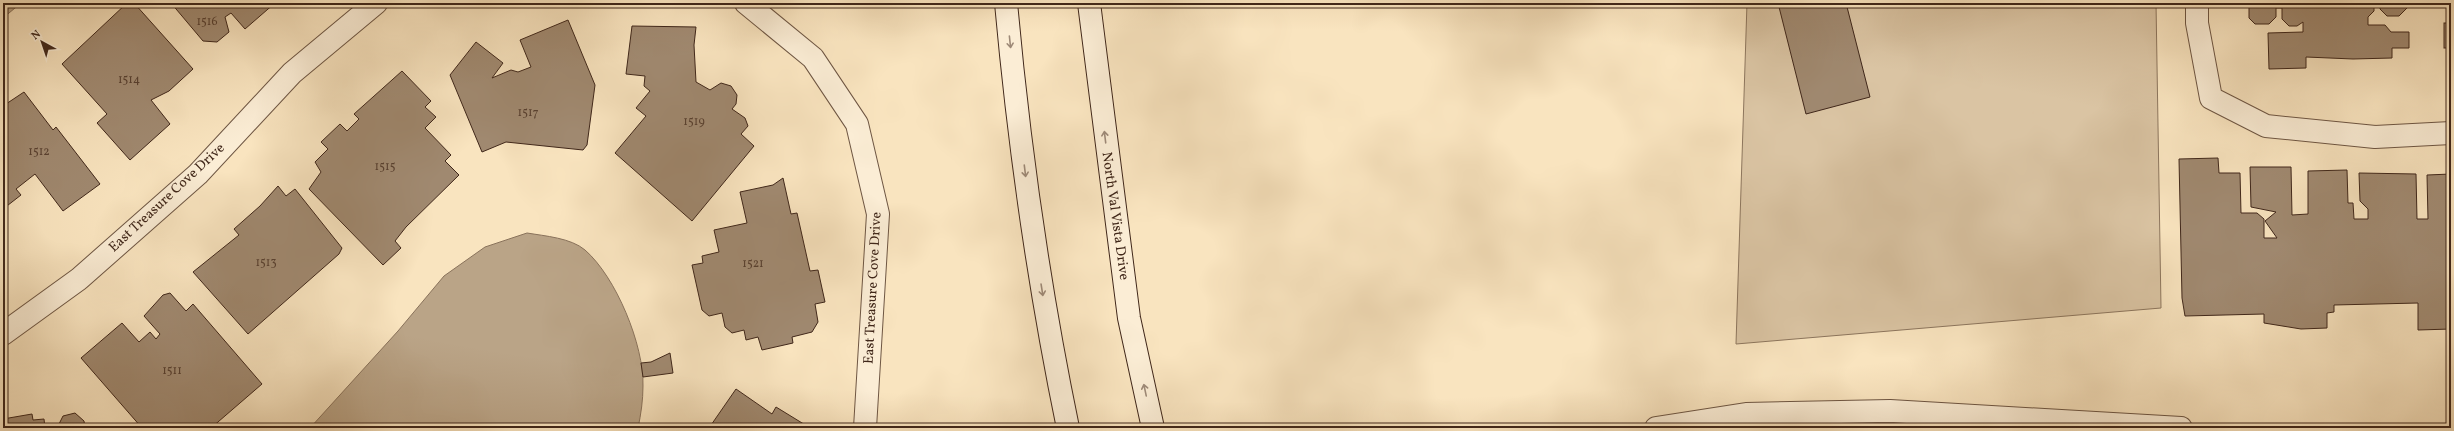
<svg xmlns="http://www.w3.org/2000/svg" width="2454" height="431" viewBox="0 0 2454 431" font-family="Vollkorn,serif">
<style>
.green{fill:#dac4a3;stroke:#8d765e}
.water{fill:#baa487;stroke:#89725b}
.building{fill:#a08970;stroke:#40271a}
.lines{fill:none;stroke-linecap:round;stroke-linejoin:round}
.minor-casing{stroke:#6e5643;stroke-width:24}
.tertiary-casing{stroke:#6e5643;stroke-width:24}
.secondary-casing{stroke:#40271a;stroke-width:24}
.minor{stroke:#fbedd5;stroke-width:22}
.tertiary{stroke:#fbedd5;stroke-width:22}
.secondary{stroke:#fbedd5;stroke-width:22}
.oneway{stroke:#9e8a78}
.labels{text-anchor:middle;dominant-baseline:central;stroke-width:3;stroke-linejoin:round;paint-order:stroke}
.number-label{font-size:12px;fill:#584030}
.street-label{font-size:14px;fill:#40271a;stroke:#fbedd5}
</style>
<rect width="100%" height="100%" fill="#f9e4bf"/>
<filter id="stains"><feTurbulence type="fractalNoise" baseFrequency=".005" numOctaves="4"/><feColorMatrix values="0 0 0 0 .2 0 0 0 0 .09 0 0 0 0 .02 0 0 0 .5 -.17"/></filter>
<radialGradient id="worn" r=".72"><stop offset=".6" stop-color="#630" stop-opacity="0"/><stop offset="1" stop-color="#630" stop-opacity=".3"/></radialGradient>
<polygon class="green" points="1747,3 2156,3 2161,308 1736,344"/>
<g class="water">
<polygon points="3,3 21,3 3,18"/>
<path d="M527,233C545,236 571,238 585,250C616,277 644,345 643,386C643,400 641,414 638,428H310L398,331L444,276L485,247Z"/>
</g>
<g class="building">
<polygon points="127,3 134,3 193,69 169,91 151,100 170,124 130,160 97,123 107,114 62,64"/>
<polygon points="171,3 275,3 245,29 231,13 225,17 229,32 217,42 203,41"/>
<polygon points="1778,3 1846,3 1870,97 1806,114"/>
<polygon points="2249,3 2374,3 2374,11 2368,17 2368,25 2385,25 2391,32 2409,32 2409,48 2392,48 2392,58 2353,59 2306,57 2306,68 2269,69 2268,33 2303,32 2303,22 2297,26 2289,26 2282,19 2282,8 2276,8 2276,17 2269,24 2255,24 2249,18"/>
<polygon points="2380,3 2407,3 2407,8 2399,16 2387,16 2380,9"/>
<polygon points="568,20 595,85 587,145 583,150 506,142 482,152 450,75 476,42 503,63 492,78 511,70 518,72 531,67 520,40"/>
<rect x="2444" y="23" width="7" height="25"/>
<polygon points="632,26 696,27 694,45 696,82 710,90 721,83 731,86 737,95 736,104 732,109 745,118 748,126 741,134 754,146 692,221 615,153 646,116 636,108 650,91 644,86 645,76 626,74"/>
<polygon points="402,71 431,101 425,107 436,117 425,128 451,155 445,161 459,175 406,227 395,241 401,248 383,265 309,189 321,172 315,162 328,149 321,142 340,124 347,131 359,119 354,114"/>
<polygon points="24,92 53,130 56,127 100,184 63,211 35,174 16,189 21,195 3,209 3,106"/>
<polygon points="2218,158 2219,173 2240,173 2241,213 2257,213 2264,219 2264,238 2277,238 2265,221 2276,212 2251,207 2250,167 2291,167 2292,215 2308,214 2308,171 2347,170 2348,203 2353,203 2354,219 2368,219 2368,209 2360,201 2359,173 2416,174 2417,219 2428,219 2427,175 2451,174 2451,329 2418,330 2418,303 2334,305 2334,312 2327,313 2327,328 2301,329 2264,323 2264,314 2185,316 2182,298 2179,159"/>
<polygon points="783,178 791,214 797,213 810,271 818,270 825,302 815,304 818,322 812,332 792,337 793,343 762,350 758,337 746,340 744,330 732,333 725,327 722,313 709,316 702,310 692,265 703,263 702,256 719,252 714,230 747,223 740,192 773,185"/>
<polygon points="278,186 286,196 295,189 342,248 339,254 248,334 193,272 239,235 234,229 260,206"/>
<polygon points="170,293 186,311 193,304 262,384 211,428 142,428 81,358 122,323 139,342 150,332 156,339 160,334 144,316 163,295"/>
<polygon points="670,353 673,373 643,377 641,363 651,362"/>
<polygon points="736,389 772,414 776,407 807,426 805,428 709,428"/>
<polygon points="75,413 84,421 85,428 3,428 3,419 32,414 33,420 44,419 45,428 59,424 63,416"/>
</g>
<g class="lines">
<g class="minor-casing">
<g id="minor">
<polyline points="746,3 813,58 857,124 878,214 865,428"/>
<polyline points="2197,3 2197,23 2211,98 2266,126 2375,137 2451,133"/>
<polyline points="3,334 79,279 198,174 292,73 376,3"/>
</g>
</g>
<g class="tertiary-casing">
<polyline id="tertiary" points="1656,428 1746,414 1890,411 2181,428"/>
</g>
<g class="secondary-casing">
<g id="secondary">
<path d="M1006,3C1019,146 1039,288 1068,428"/>
<polyline points="1089,3 1129,318 1153,428"/>
</g>
</g>
<use href="#minor" class="minor"/>
<use href="#tertiary" class="tertiary"/>
<use href="#secondary" class="secondary"/>
</g>
<defs><path id="oneway-shaft" d="M-6 0H5M1.5-3L5.5 0L1.5 3" fill="none" stroke-width="1.6" stroke-linecap="round" stroke-linejoin="round"/></defs>
<g class="oneway">
<use href="#oneway-shaft" transform="translate(1010 42) rotate(84)"/>
<use href="#oneway-shaft" transform="translate(1105 137) rotate(-97)"/>
<use href="#oneway-shaft" transform="translate(1025 171) rotate(83)"/>
<use href="#oneway-shaft" transform="translate(1042 290) rotate(81)"/>
<use href="#oneway-shaft" transform="translate(1145 390) rotate(-102)"/>
</g>
<g class="labels">
<g class="number-label">
<text x="207" y="22">1516</text>
<text x="129" y="80">1514</text>
<text x="528" y="113">1517</text>
<text x="694" y="122">1519</text>
<text x="39" y="152">1512</text>
<text x="385" y="167">1515</text>
<text x="266" y="263">1513</text>
<text x="753" y="264">1521</text>
<text x="172" y="371">1511</text>
</g>
<g class="street-label">
<text transform="translate(167 198) rotate(-43)">East Treasure Cove Drive</text>
<text transform="translate(1115 216) rotate(82)">North Val Vista Drive</text>
<text transform="translate(873 288) rotate(-87)">East Treasure Cove Drive</text>
</g>
</g>
<rect width="2454" height="431" fill="none" stroke="#f9e4bf" stroke-width="16"/>
<rect x="4" y="4" width="2446" height="423" fill="none" stroke="#40271a" stroke-width="2"/>
<rect x="8" y="8" width="2438" height="415" fill="none" stroke="#40271a"/>
<g transform="translate(42 42) rotate(320)" stroke="#fbedd5" stroke-width="3" paint-order="stroke">
<path d="M0-3L7 15L0 10L-7 15Z" fill="#40271a"/>
<text y="-6" font-size="11" font-weight="bold" text-anchor="middle" fill="#40271a">N</text>
</g>
<rect width="100%" height="100%" filter="url(#stains)"/>
<rect width="100%" height="100%" fill="url(#worn)"/>
</svg>
